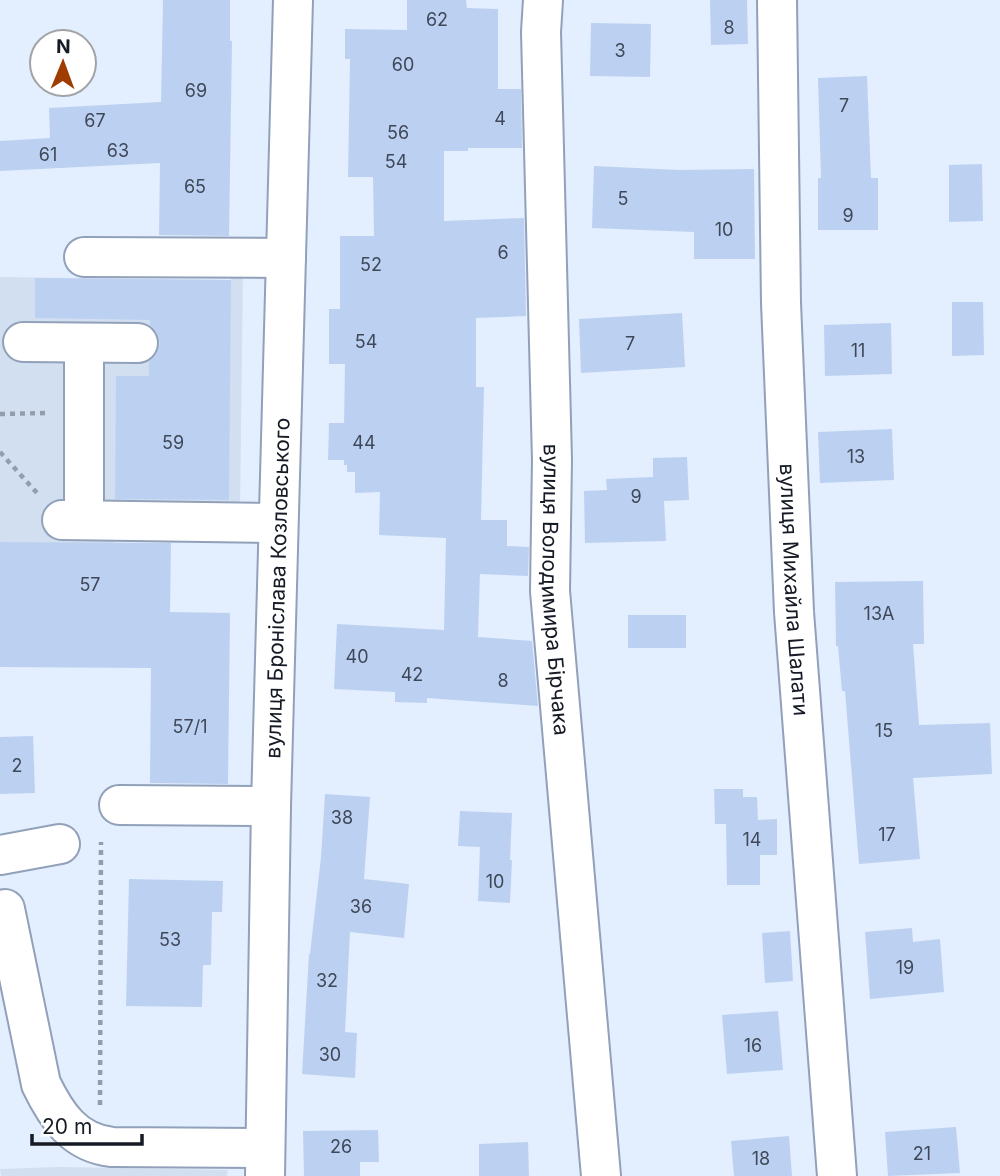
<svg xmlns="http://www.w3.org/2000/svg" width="1000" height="1176" viewBox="0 0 1000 1176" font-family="Inter,sans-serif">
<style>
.built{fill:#d2dff1}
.building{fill:#bcd1f2}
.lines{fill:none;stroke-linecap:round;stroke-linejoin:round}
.minor-casing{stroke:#91a1b9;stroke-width:42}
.path{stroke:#949dab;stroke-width:4.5;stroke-dasharray:5 5;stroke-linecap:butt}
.minor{stroke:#fff;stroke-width:38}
.labels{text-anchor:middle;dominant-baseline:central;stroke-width:7;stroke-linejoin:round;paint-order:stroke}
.number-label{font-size:18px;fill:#3f4858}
.street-label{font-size:21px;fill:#151a24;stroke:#fff}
</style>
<rect width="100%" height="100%" fill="#e3eefe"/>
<g class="built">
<polygon points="243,268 240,509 115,508 114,544 0,542 0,277 231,280 232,269"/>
<polygon points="58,1167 228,1170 227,1176 1,1176 0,1169"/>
</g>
<g class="building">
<polygon points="163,0 230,0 230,41 232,41 229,236 159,235 160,163 0,171 0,141 50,138 49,108 161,102"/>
<polygon points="407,0 466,0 467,8 498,9 498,89 521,89 522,148 468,148 468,151 444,151 444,221 524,218 526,316 476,318 476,387 484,387 481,520 507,520 507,546 529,547 528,576 480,574 478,637 532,641 538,706 427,698 427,703 395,702 395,692 334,689 337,624 444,630 446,538 379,535 380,492 355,493 355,472 347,472 347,465 344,465 344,460 328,460 329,423 344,423 345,364 329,364 329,309 340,309 340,236 374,236 373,177 348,177 350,59 345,59 345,29 407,30"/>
<polygon points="710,0 747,0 748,44 711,45"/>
<polygon points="591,23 651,24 650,77 590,76"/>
<polygon points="867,76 871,178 878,178 878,230 818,230 818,178 821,178 818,78"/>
<polygon points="982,164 983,221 949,222 949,165"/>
<polygon points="594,166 679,170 754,169 755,259 694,259 694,232 592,228"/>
<polygon points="35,278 231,280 229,500 115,499 116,376 149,376 149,362 156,355 160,344 157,333 150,325 150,320 35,318"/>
<polygon points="952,302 983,302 984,355 952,356"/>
<polygon points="682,313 685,367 581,373 579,319"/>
<polygon points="891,323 892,374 825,376 824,325"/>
<polygon points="892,429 894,480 820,483 818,432"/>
<polygon points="687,457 689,500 664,501 666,541 585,543 584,491 607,490 606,479 653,477 653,458"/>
<polygon points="0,542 171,543 170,612 230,613 228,784 150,783 151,668 0,667"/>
<polygon points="923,581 924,644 913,644 919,725 990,723 992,774 913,778 920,859 859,864 845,691 842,691 838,646 836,646 835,582"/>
<rect x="628" y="615" width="58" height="33"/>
<polygon points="33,736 35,793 0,794 0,737"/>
<polygon points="714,789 743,789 743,797 757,797 758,820 777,819 777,855 760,855 760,885 727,885 726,824 715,824"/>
<polygon points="325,794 370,797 364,879 409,884 404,938 350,932 345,1032 357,1033 355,1078 302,1074 309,954 310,954 321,857"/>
<polygon points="460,811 512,813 510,860 512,860 510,903 478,901 480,847 458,846"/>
<polygon points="129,879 223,881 222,912 212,912 211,965 203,965 202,1007 126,1006"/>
<polygon points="912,928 913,942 940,939 944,992 870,999 865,932"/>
<polygon points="790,931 793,981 765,983 762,933"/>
<polygon points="778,1011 783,1070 727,1074 722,1015"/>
<polygon points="956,1127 960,1173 888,1176 885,1132"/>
<polygon points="378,1130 379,1162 360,1162 360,1176 304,1176 303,1131"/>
<polygon points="789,1136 792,1176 734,1176 731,1141"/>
<polygon points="528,1142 529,1176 479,1176 479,1144"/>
</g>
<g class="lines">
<g class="minor-casing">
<g id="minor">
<path id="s1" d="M543,0L541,32L552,460L550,591L601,1176"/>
<path id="s2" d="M777,0L781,303L794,612L837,1176"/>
<polyline points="84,257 286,258"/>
<polyline points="23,342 138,343"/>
<polyline points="62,520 278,523"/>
<polyline points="84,520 84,343"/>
<polyline points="119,805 271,806"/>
<polyline points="0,855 60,844"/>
<path d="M5,909L41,1084C56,1115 74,1143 112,1147L265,1148"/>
<path id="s3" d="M265,1176L271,806L293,0"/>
</g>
</g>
<g class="path">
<polyline points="0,414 48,413"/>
<polyline points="0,452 37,493"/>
<polyline points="100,1105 101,842"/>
</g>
<use href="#minor" class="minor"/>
</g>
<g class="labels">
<g class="number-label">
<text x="437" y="19">62</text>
<text x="729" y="27">8</text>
<text x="620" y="50">3</text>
<text x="403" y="64">60</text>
<text x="196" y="90">69</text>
<text x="844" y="105">7</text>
<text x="500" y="118">4</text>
<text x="95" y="120">67</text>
<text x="398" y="132">56</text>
<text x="118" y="150">63</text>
<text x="48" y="154">61</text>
<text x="396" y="161">54</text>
<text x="195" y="186">65</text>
<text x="623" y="198">5</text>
<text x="848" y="215">9</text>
<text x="724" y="229">10</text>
<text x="503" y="252">6</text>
<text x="371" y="264">52</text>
<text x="366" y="341">54</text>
<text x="630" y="343">7</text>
<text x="858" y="350">11</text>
<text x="173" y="442">59</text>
<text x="364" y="442">44</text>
<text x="856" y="456">13</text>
<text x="636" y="496">9</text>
<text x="90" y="584">57</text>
<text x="879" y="613">13А</text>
<text x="357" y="656">40</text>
<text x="412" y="674">42</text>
<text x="503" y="680">8</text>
<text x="190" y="726">57/1</text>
<text x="884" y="730">15</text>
<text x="17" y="765">2</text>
<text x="342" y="817">38</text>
<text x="887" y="834">17</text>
<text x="752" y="839">14</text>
<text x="495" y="881">10</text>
<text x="361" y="906">36</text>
<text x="170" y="939">53</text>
<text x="905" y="967">19</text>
<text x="327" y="980">32</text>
<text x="753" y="1045">16</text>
<text x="330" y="1054">30</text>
<text x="341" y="1146">26</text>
<text x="922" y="1153">21</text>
<text x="761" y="1158">18</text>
</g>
<g class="street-label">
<text stroke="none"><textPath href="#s3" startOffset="588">вулиця Броніслава Козловського</textPath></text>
<text stroke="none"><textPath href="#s1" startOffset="590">вулиця Володимира Бірчака</textPath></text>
<text stroke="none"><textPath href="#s2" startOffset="590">вулиця Михайла Шалати</textPath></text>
</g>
</g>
<g transform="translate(63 63) rotate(1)"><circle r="33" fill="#ffffff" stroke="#a1a3a7" stroke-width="2"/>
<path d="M0-5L12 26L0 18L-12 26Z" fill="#9f3c00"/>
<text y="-10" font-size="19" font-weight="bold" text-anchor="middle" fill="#151a24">N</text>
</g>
<path d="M32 1134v10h110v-10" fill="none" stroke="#151a24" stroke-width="3.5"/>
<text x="42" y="1134" font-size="21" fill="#151a24" stroke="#ffffff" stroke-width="5" paint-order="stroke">20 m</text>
</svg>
